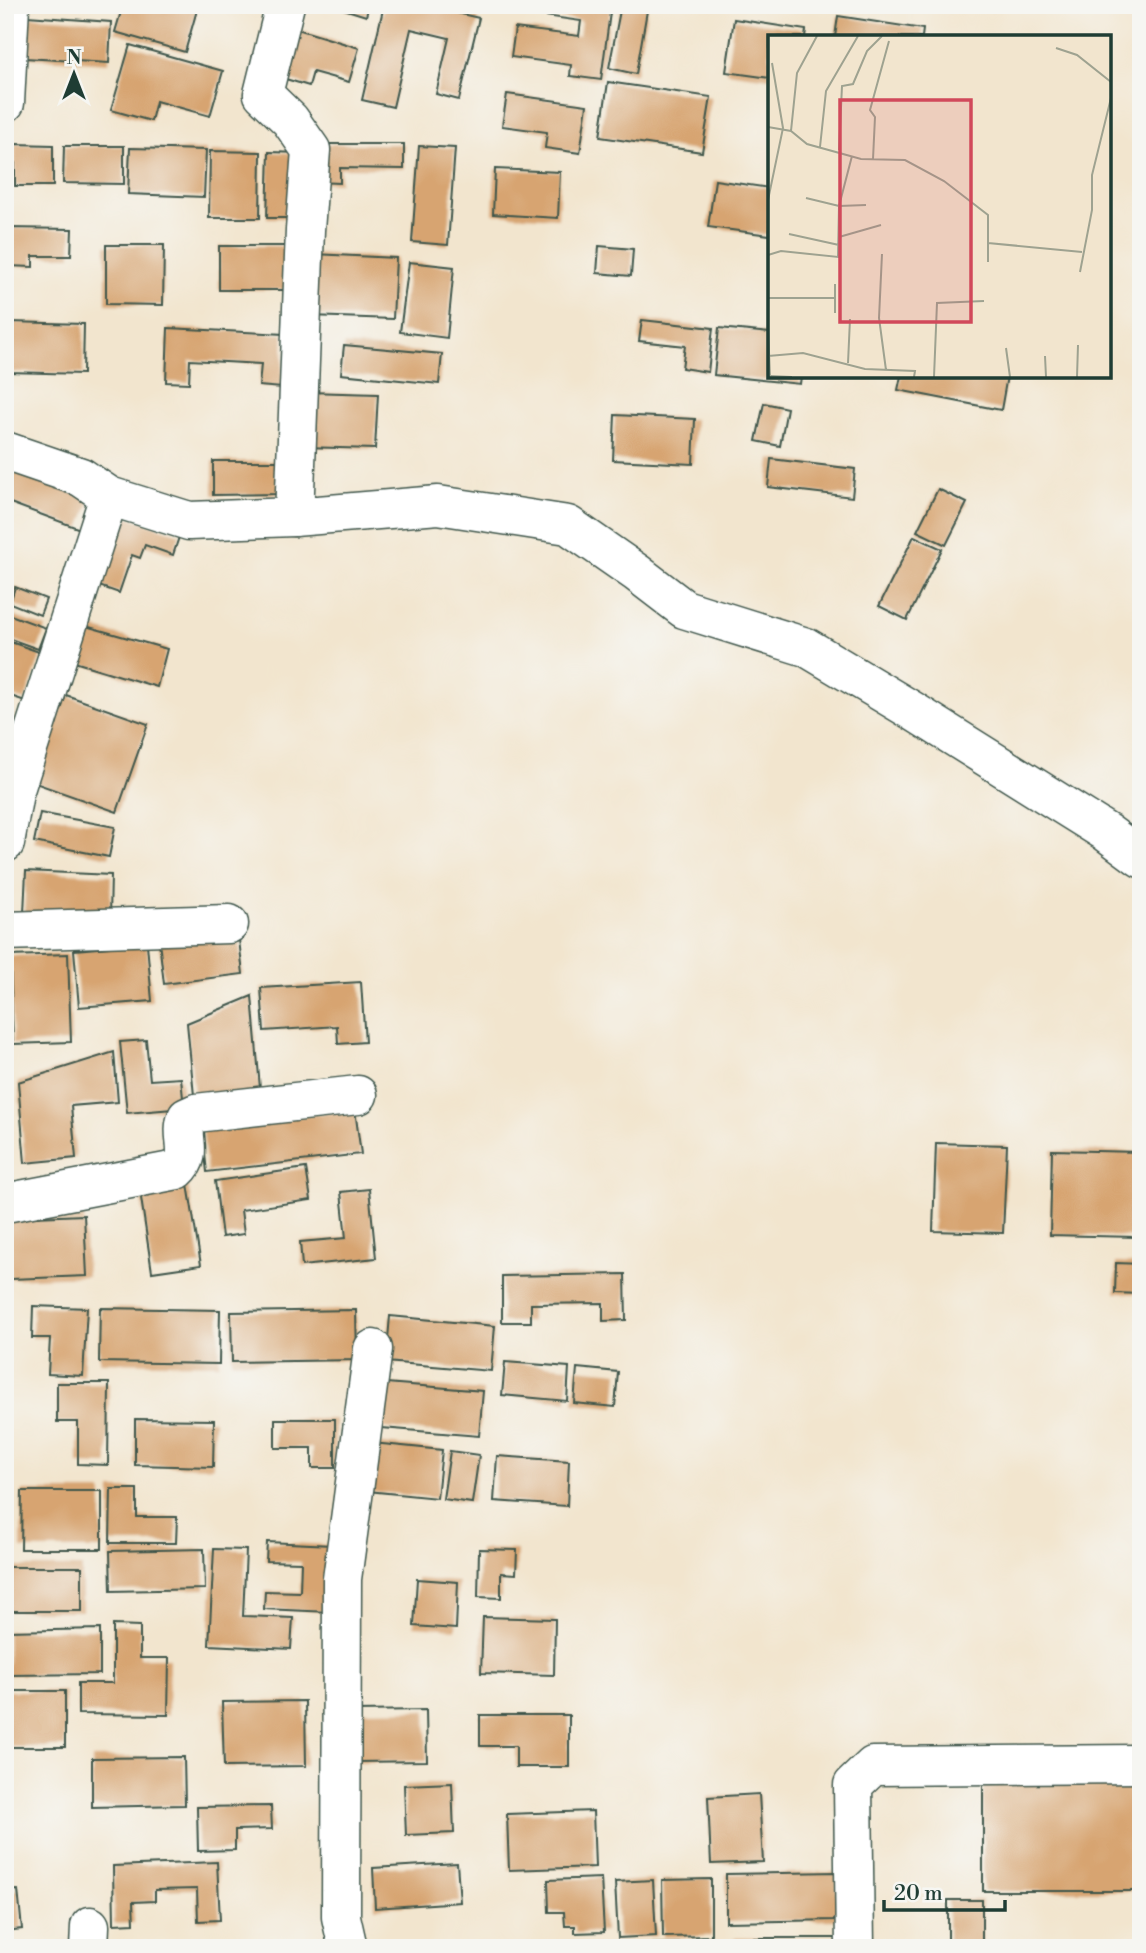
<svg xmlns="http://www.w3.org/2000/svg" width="1146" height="1953" viewBox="0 0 1146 1953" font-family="'Libre Bodoni',serif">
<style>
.building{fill:#d7a471}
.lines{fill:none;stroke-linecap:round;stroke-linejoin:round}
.minor-casing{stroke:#3f564b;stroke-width:41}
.minor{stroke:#fff;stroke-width:38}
.inset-road{fill:none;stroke:#9ea290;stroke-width:2}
.view{fill:#d1495b;fill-opacity:0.15;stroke:#d1495b;stroke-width:3.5}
.inset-edge{fill:none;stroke:#1f3d34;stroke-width:3.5}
</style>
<rect width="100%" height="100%" fill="#f6f6f2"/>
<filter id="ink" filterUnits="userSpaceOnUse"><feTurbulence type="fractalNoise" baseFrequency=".0143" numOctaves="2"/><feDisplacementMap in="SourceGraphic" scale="14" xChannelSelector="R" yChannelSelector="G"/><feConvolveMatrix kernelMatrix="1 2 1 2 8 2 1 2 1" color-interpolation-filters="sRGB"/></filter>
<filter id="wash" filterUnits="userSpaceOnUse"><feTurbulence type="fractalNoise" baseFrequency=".00686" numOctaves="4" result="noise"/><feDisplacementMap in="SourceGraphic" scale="28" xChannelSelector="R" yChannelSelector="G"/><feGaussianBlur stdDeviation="1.57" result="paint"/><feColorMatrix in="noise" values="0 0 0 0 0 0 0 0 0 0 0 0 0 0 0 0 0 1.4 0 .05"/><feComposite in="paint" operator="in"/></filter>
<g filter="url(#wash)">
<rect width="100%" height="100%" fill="#f2e5ce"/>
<g id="blocks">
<g class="building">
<polygon points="123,5 181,5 197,10 185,52 115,32"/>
<polygon points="331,5 369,5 366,16"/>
<polygon points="384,5 422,5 479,18 459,100 436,94 449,38 411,29 393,107 362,100"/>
<polygon points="518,5 611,5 601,80 570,76 571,65 511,57 515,28 579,36 581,21 517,12"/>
<polygon points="621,5 648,5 636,74 609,68"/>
<polygon points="27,16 111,22 109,63 25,58"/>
<polygon points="838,16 923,29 922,37 835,37"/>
<polygon points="734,19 806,30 805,37 770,37 770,78 726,72"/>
<polygon points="294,28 359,48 349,82 313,72 309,86 279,77"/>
<polygon points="130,45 223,71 210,116 156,101 151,121 111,110"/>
<polygon points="608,82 711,97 702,152 600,137"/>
<polygon points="507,94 587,105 580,153 545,148 547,132 502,126"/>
<polygon points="15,144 53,145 53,186 15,186"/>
<polygon points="317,144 404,144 404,169 340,168 340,183 316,182"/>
<polygon points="64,146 124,146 124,184 63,183"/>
<polygon points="419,146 455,148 448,245 412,242"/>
<polygon points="130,148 206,150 204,197 128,194"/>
<polygon points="210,151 261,152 260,218 209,218"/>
<polygon points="269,152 301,153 299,218 267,218"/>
<polygon points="495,169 560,172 558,218 493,214"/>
<polygon points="715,180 770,188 770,235 708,227"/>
<polygon points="9,228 72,229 71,256 33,256 33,267 8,266"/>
<polygon points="106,245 164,245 163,305 106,304"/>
<rect x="219" y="246" width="75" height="44"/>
<polygon points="599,246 633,249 631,276 597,273"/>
<polygon points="314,254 396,258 393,319 311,316"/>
<polygon points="409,262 454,267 447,338 400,332"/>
<polygon points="642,320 713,328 708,372 682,368 685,346 639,341"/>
<polygon points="9,322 84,324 83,374 8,372"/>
<polygon points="168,328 284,334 282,388 259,386 261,364 190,360 189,383 166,382"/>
<polygon points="719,328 770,333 770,376 801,376 800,384 714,375"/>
<polygon points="344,345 442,354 439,384 341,374"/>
<polygon points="901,376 1007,376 1001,410 898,390"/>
<polygon points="306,392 378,394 375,449 304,447"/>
<polygon points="764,403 787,408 780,446 756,441"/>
<polygon points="615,415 695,419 693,464 613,460"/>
<polygon points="771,459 855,469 852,497 768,487"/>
<polygon points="213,461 278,461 279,494 213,495"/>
<polygon points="5,466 92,497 80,529 5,501"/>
<polygon points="938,489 967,503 946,545 917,531"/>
<polygon points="120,514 180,534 173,555 145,545 140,558 132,555 119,593 96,585"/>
<polygon points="914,536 942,549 907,620 879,606"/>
<polygon points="15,587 46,599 40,615 10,603"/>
<polygon points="5,613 46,628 38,649 5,637"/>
<polygon points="82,625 167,649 157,687 71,661"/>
<polygon points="5,640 42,653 25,701 5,694"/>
<polygon points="66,695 148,724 117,812 35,783"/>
<polygon points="5,732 18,736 5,778"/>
<polygon points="40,813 115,827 109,857 34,842"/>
<polygon points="26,871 111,875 110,917 24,913"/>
<polygon points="238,931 243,974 164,984 159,941"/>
<polygon points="147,944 152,1001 79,1007 74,950"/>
<polygon points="68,954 71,1042 13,1044 10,956"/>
<polygon points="361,982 365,1042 338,1044 337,1026 264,1031 261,988"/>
<polygon points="252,996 261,1100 195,1106 187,1023"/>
<polygon points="146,1040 150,1080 181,1078 184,1108 127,1113 120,1042"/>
<polygon points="114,1052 118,1102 71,1106 76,1158 25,1163 18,1082"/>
<polygon points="355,1110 361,1154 207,1172 202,1128"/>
<polygon points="936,1143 1007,1145 1003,1233 933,1231"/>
<polygon points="1052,1150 1139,1152 1136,1237 1050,1235"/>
<polygon points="306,1168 311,1200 241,1210 244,1234 222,1237 215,1181"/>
<polygon points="188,1184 201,1265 152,1272 140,1191"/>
<polygon points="369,1189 376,1258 302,1266 300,1242 346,1238 341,1192"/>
<polygon points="84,1215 87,1276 11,1279 9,1218"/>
<polygon points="1116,1263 1141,1264 1141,1294 1115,1293"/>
<polygon points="625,1274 626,1320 603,1321 603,1303 531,1304 531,1322 502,1322 502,1276"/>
<polygon points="33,1306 87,1308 83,1376 48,1374 50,1338 32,1338"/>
<polygon points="100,1308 220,1310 219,1364 99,1362"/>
<polygon points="356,1310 357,1360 232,1362 231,1312"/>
<polygon points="390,1316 495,1326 491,1371 386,1362"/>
<polygon points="505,1362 569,1367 567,1401 502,1395"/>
<polygon points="577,1368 618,1372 615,1407 574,1403"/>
<polygon points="57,1383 109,1383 108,1465 78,1464 78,1422 57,1422"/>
<polygon points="386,1383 483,1391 479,1436 382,1428"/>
<polygon points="135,1419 214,1420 213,1467 135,1465"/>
<polygon points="275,1419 335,1419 335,1468 312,1468 312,1448 275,1448"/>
<polygon points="372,1443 442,1450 437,1498 368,1491"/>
<polygon points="450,1451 479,1455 472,1503 443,1499"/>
<polygon points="497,1456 569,1461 567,1506 494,1501"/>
<polygon points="111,1489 137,1489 137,1517 177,1517 176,1543 110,1543"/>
<polygon points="22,1491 102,1491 102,1549 21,1549"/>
<polygon points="267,1542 332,1545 330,1612 264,1609 265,1591 300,1592 301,1562 266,1561"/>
<polygon points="204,1549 205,1589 111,1591 110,1551"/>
<polygon points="214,1549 246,1550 243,1616 293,1618 291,1649 209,1645"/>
<polygon points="479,1549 517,1550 516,1574 501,1573 501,1598 478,1597"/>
<rect x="5" y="1567" width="77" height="44"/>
<polygon points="417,1579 458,1582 456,1629 414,1626"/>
<polygon points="483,1617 555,1619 554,1675 481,1673"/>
<polygon points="113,1625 140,1626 140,1658 169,1658 168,1715 78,1714 78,1683 113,1683"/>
<polygon points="100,1629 100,1674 8,1675 7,1631"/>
<rect x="5" y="1691" width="60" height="56"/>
<polygon points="305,1701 306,1766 224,1767 222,1702"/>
<polygon points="426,1710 427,1761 355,1762 354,1711"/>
<polygon points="480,1715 569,1715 569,1767 516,1767 516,1746 480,1746"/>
<polygon points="184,1757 185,1805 92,1807 92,1758"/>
<polygon points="983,1774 1141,1775 1141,1891 983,1891"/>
<polygon points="452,1783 454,1833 406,1835 404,1785"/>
<polygon points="759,1794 763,1862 711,1864 708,1797"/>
<polygon points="271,1806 272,1829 235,1830 235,1850 198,1851 197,1807"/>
<polygon points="593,1811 595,1867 509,1870 507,1814"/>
<polygon points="217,1862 220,1920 198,1921 197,1889 155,1890 155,1901 133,1902 134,1923 114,1924 113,1866"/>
<polygon points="457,1863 460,1902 375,1908 373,1868"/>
<polygon points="837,1872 837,1920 726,1922 726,1874"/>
<polygon points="601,1878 604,1932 575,1933 575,1926 565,1926 564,1912 549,1912 548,1880"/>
<polygon points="711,1879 711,1936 663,1937 662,1880"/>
<polygon points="653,1880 656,1936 618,1938 615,1882"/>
<polygon points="18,1890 22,1929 5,1931 5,1891"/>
<rect x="948" y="1900" width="34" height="48"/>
<rect x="734" y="1938" width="102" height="10"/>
<polygon points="726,1943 726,1948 636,1948 636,1944"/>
</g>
</g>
</g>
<g filter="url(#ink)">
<use href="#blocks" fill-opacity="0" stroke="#3f564b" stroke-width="2"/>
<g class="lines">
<g class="minor-casing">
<g id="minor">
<polyline points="285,5 263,94 290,120 311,150 305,230 294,517"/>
<polyline points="5,103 10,5"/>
<polyline points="5,451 81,477 109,496 189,521 294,517 438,505 568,525 637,573 684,609 806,647 913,711 1106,832 1141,858"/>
<polyline points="5,843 14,793 109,496"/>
<polyline points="5,931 229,924"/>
<path d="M5,1203L177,1170C195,1154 179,1137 187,1117L196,1113L358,1095"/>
<polyline points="89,1948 90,1926"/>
<polyline points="348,1948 341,1917 342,1579 373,1349"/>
<polyline points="855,1948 853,1785 873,1766 1141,1764"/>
</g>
</g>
<use href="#minor" class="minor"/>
</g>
</g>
<g transform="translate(768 35)">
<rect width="343" height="343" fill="#f2e5ce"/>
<path class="inset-road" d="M288,13L309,20L343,47M0,92L23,96L39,109L93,124L137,125L176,146L220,180V227M23,96L29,38L49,1M52,112L58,56L90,1M71,115L74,51L85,49L99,16L114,1M105,124L107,82L102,75L121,6M38,163L71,171L98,170M0,165L15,93L4,28M21,199L71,210M71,202L113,190M220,208L314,217M114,219L111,283L118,335M0,220L13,216L70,222L71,171L84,121M312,237L324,175V140L343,63M67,249V278M0,263H66M0,292L2,342M238,313L242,342M0,321L35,318L97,334L147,336L146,342M277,321L278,342M80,328L82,284M3,341L24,342M166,342L169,268L216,266M309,342L310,310"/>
<path class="view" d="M72,65H203V287H72Z"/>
<rect width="343" height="343" class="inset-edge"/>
</g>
<rect width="1146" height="1953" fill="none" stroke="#f6f6f2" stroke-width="28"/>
<g transform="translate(74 74)" stroke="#f6f6f2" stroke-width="5" paint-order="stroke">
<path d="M0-5L12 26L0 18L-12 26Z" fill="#1f3d34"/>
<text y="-10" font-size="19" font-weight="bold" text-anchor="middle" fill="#1f3d34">N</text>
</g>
<path d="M884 1900v10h121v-10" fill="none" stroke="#1f3d34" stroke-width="3.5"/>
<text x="894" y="1900" font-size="21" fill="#1f3d34" stroke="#f6f6f2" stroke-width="5" paint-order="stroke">20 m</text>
</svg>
